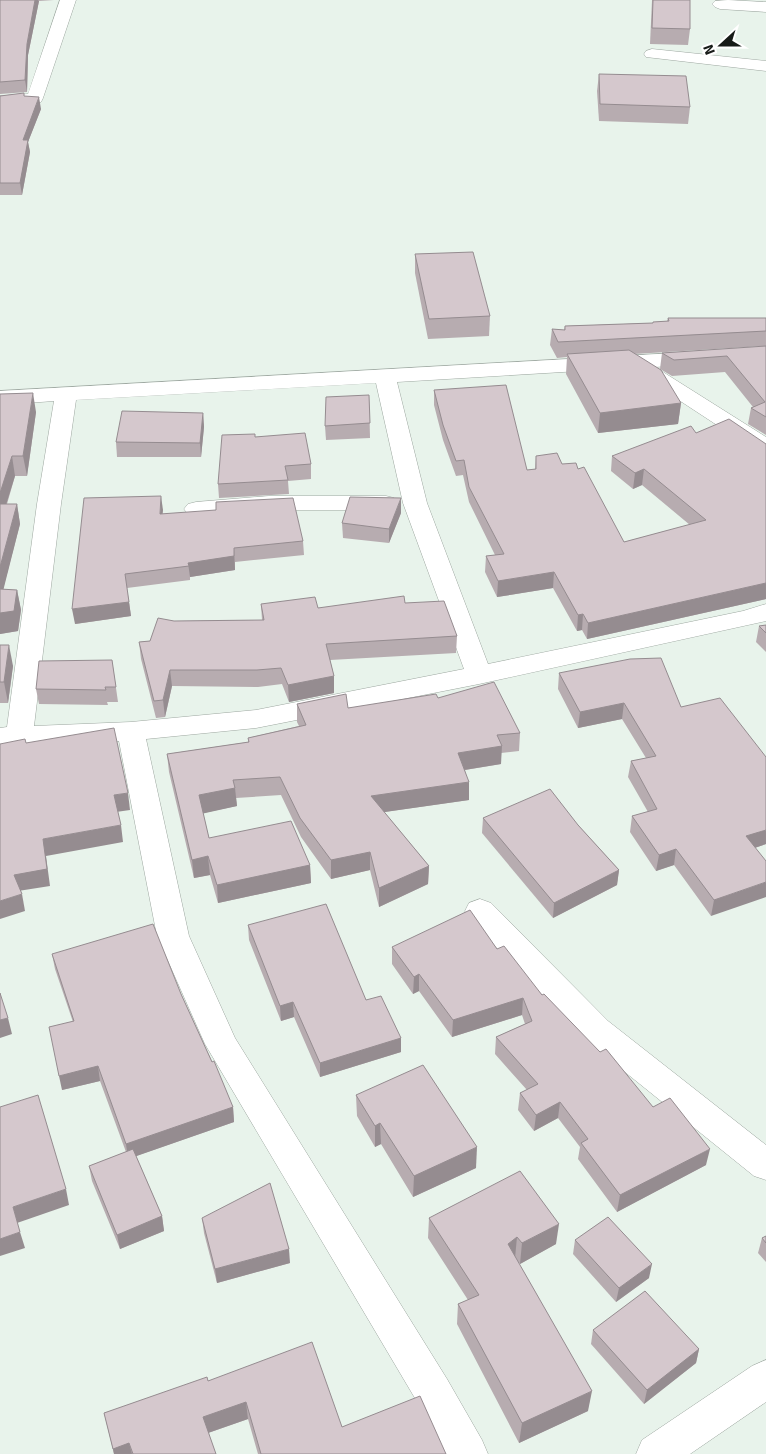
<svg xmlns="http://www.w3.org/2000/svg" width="766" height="1454" viewBox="0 0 766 1454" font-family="Signika,sans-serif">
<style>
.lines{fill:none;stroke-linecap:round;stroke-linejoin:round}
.minor-casing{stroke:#9da7a0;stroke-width:1}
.minor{fill:#fff;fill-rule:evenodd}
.wall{fill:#b7acb0}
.shaded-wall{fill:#958c90}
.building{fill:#d5c8cd;stroke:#958c90}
</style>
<rect width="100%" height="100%" fill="#e8f3eb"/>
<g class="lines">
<g class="minor-casing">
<g id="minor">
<polygon points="60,0 76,0 43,98 41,102 0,106 0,96 28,94"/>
<polygon points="728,0 766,2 766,12 720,9 715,7 712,4 715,1"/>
<polygon points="652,49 766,61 766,71 646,57 644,54 646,51"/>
<path d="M766,348V360L655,367L766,437V454L758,452L630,368L397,382L427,503L488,664L743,611L766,604V621L479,684L256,728L146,739L189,936L235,1038L447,1379L482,1440L488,1454H446L419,1405L205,1044L157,936L119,741L0,746V728L7,727L37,504L54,401L0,405V391ZM376,383L403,503L464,669L256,710L131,722L34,726L61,504L76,400Z"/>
<polygon points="269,496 386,496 394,498 398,503 394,508 386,510 269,510 196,516 188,514 184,509 188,504 196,502"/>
<polygon points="480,899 491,903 608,1021 766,1145 766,1180 754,1176 584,1039 469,919 465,911 469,903"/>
<polygon points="766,1360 766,1402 690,1454 636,1454 642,1440 752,1366"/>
</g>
</g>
<use href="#minor" class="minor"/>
</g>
<g class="wall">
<polygon points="0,0 54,0 39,1 28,55 27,92 0,94"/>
<polygon points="652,0 690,0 690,29 688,45 650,44"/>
<polygon points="599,74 690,107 688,124 599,121 597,91"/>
<polygon points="0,96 25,96 41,109 28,142 30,152 22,195 0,195"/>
<polygon points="415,254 490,316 489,336 428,339 415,273"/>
<polygon points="668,318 766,318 766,346 634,354 681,403 678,424 598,433 566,374 567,357 557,358 550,345 552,329 564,330 565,326 653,323 653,322 667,321"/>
<polygon points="766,346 766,435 748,424 751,408 753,407 725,372 672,376 660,369 662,353"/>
<polygon points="434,390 527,470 535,469 536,456 578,469 624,542 690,525 642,485 633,489 611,471 612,456 696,433 766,444 766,599 587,639 582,630 577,631 553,588 497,597 485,572 486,556 495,555 469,502 463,475 456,476 443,440 434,405"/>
<polygon points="0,394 36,412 27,476 15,476 7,504 17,504 20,524 3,589 17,590 21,610 18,631 0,634"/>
<polygon points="369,395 370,438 326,440 325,426"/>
<polygon points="203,413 204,427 201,457 117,457 116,442"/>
<polygon points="255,437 311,464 311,479 288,481 289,494 219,498 218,484"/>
<polygon points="163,510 162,514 303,541 304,555 235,562 235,570 190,577 190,580 127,588 131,616 75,624"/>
<polygon points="401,513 389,543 343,538 342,523"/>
<polygon points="405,603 457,636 456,653 330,660 334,676 334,693 289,702 282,684 258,687 172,686 165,717 156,718 141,659 139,642 150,641 174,621 262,620 261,604 318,608"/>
<polygon points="766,625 766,652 756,642 759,626"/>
<polygon points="0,645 13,666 8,703 0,703"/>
<polygon points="112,660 118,702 107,702 108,705 39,704 36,689"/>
<polygon points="559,673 681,707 766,844 755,848 711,916 674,865 656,871 630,832 632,816 648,812 628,777 631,761 646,758 622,719 578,728 558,689"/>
<polygon points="438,698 520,733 519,751 501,753 501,764 465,770 469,800 384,812 429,866 428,884 379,907 370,870 331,879 301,837 281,795 236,798 237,806 203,813 209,838 310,865 311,883 218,903 210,875 194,878 169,772 167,754 248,742 248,738 299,726 297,722 297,704 348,708"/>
<polygon points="483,818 578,825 619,870 617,885 553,918 482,833"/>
<polygon points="248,925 366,1000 401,1038 401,1052 320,1077 294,1017 281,1021 249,940"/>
<polygon points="392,947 497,949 653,1107 706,1165 617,1212 578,1159 580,1147 558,1118 534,1131 518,1110 520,1093 527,1090 495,1054 496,1037 525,1024 522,1015 452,1037 419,991 413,994 392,964"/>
<polygon points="52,954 181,994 233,1107 234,1122 136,1156 162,1216 164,1231 120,1249 92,1181 89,1166 126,1152 100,1081 62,1090 73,1022 55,969"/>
<polygon points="356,1095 476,1168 413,1197 381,1144 375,1147 357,1116"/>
<polygon points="202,1218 290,1263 217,1283 204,1233"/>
<polygon points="429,1218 556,1244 520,1264 517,1261 588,1411 519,1443 457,1324 458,1304 468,1300 428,1238"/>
<polygon points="766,1236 766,1262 758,1253 762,1238"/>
<polygon points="575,1240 649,1278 616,1302 573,1254"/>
<polygon points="593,1330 699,1349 696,1363 644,1404 591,1344"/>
<polygon points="208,1381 342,1427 446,1454 258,1454 248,1419 208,1433 216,1454 114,1454 104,1413"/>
</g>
<g class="shaded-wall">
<polygon points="35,0 38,0 39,1 28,55 27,92 25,80 27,44"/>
<polygon points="39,97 41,109 28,142 30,152 22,195 20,183 23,140"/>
<polygon points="33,393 36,412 27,476 23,456"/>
<polygon points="681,403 678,424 598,433 600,413"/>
<polygon points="203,413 204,427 201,457 200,443"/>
<polygon points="12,456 15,476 0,524 0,493"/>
<polygon points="644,469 642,485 633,489 635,473"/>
<polygon points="161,496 163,510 161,528 160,514"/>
<polygon points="401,498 401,513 389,543 389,529"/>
<polygon points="17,504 20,524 0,603 0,567"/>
<polygon points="234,548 235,570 190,577 188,563"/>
<polygon points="554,572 553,588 497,597 498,581"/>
<polygon points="766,583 766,599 587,639 588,623"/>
<polygon points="17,590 21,610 18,631 0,634 0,613"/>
<polygon points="129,602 131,616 75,624 72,609"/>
<polygon points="583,614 582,630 577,631 578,615"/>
<polygon points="9,645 13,666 8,703 4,682"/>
<polygon points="170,670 172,686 165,717 163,700"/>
<polygon points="334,676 334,693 289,702 288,685"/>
<polygon points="624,703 622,719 578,728 580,712"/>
<polygon points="502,746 501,764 458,771 458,753"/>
<polygon points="469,782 469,800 371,814 371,796"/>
<polygon points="235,788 237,806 201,814 199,795"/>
<polygon points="128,793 130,810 116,812 114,795"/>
<polygon points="121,825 123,842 46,856 50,886 18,891 14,875 43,839"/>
<polygon points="766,830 766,844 742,852 746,836"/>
<polygon points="676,849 674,865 656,871 659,855"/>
<polygon points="370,852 370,870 331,879 331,860"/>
<polygon points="208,856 210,875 194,878 192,860"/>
<polygon points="310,865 311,883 218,903 217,885"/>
<polygon points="429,866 428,884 379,907 379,888"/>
<polygon points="619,870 617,885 553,918 554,903"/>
<polygon points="766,882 766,897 711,916 714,900"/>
<polygon points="22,894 25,911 0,919 0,901"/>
<polygon points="419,974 419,991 413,994 414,977"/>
<polygon points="523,998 522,1015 452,1037 453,1020"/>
<polygon points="293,1002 294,1017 281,1021 280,1006"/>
<polygon points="8,1018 12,1034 0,1038 0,1020"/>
<polygon points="401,1038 401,1052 320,1077 320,1063"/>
<polygon points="98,1066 100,1081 62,1090 59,1076"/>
<polygon points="560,1102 558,1118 534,1131 536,1115"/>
<polygon points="233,1107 234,1122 128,1159 126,1144"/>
<polygon points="380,1123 381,1144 375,1147 375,1126"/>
<polygon points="477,1147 476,1168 413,1197 414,1176"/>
<polygon points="710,1149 706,1165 617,1212 620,1195"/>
<polygon points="66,1189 69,1205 17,1223 13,1207"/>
<polygon points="162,1216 164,1231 120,1249 117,1235"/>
<polygon points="559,1224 556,1244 520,1264 522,1243"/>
<polygon points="20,1232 25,1248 0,1256 0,1239"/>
<polygon points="517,1237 515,1258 508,1244"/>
<polygon points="289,1249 290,1263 217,1283 215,1269"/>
<polygon points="652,1264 649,1278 616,1302 619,1288"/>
<polygon points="699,1349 696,1363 644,1404 647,1390"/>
<polygon points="592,1391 588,1411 519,1443 522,1423"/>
<polygon points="246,1402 248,1419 205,1434 203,1417"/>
<polygon points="129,1443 132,1454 114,1454 113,1449"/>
</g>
<g class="building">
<polygon points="0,0 35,0 27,44 25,80 0,82"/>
<polygon points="653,0 690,0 690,29 652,28"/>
<polygon points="599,74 686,76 690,107 600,104"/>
<polygon points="24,93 24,96 39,97 23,140 28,140 20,183 0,183 0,96"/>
<polygon points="473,252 490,316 429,319 415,254"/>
<polygon points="668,318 766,318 766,331 558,342 552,329 565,330 565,326 653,323 653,322 669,321"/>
<polygon points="766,346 766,417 751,408 765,402 727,356 674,360 662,353"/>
<polygon points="629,350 661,370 681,403 600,413 567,354"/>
<polygon points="506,385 527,470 536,469 536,456 557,453 562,464 576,463 578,469 584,467 624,542 706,520 644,469 635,473 612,456 691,426 696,433 729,419 766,444 766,583 588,623 583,614 578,615 554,572 498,581 486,556 504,554 469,487 464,460 456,461 443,425 434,390"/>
<polygon points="33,393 23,456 12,456 0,493 0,394"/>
<polygon points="369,395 370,423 325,426 326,397"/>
<polygon points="122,411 203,413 200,443 116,442"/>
<polygon points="305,433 311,464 285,466 288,480 218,484 222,435 255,434 255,437"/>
<polygon points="161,496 160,514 216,510 216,502 293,498 303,541 234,548 234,556 188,563 189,566 125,574 129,602 72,609 84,498"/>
<polygon points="350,497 401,498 389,529 342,523"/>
<polygon points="0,504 17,504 0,567"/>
<polygon points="0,589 17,590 14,611 0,613"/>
<polygon points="404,596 405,603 444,601 457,636 326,644 334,676 288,685 281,668 257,670 170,670 163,700 154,701 139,642 150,641 158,618 174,621 264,620 261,604 315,597 318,608"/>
<polygon points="766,625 766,633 759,626"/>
<polygon points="0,645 9,645 4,682 0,682"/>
<polygon points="661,658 681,707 720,698 766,757 766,830 746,836 766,861 766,882 714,900 676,849 659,855 632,816 657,809 631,761 656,756 624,703 580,712 559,673 630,659"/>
<polygon points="112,660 116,687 105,687 106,690 36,689 39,661"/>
<polygon points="494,682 520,733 497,735 502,746 458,753 469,782 371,796 429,866 379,888 370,852 331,860 300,818 280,777 233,780 235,788 199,795 209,838 291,821 310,865 217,885 208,856 192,860 167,754 249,742 248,738 306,725 297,704 346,694 348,708 436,694 438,698"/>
<polygon points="114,728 128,793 114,795 121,825 43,839 47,869 14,875 22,894 0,901 0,744 25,739 26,743"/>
<polygon points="550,789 578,825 619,870 554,903 483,818"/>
<polygon points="326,904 366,1000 381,996 401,1038 320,1063 293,1002 280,1006 248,925"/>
<polygon points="470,910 497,949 504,946 542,995 544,994 600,1052 606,1049 653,1107 670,1098 710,1149 620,1195 581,1143 588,1139 560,1102 536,1115 520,1093 538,1084 496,1037 532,1021 523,998 453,1020 419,974 414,977 392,947"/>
<polygon points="153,924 181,994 212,1062 214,1061 233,1107 126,1144 98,1066 59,1076 49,1027 74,1021 52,954"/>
<polygon points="0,993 8,1018 0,1020"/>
<polygon points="423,1065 477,1147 414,1176 380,1123 375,1126 356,1095"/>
<polygon points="38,1095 66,1189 13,1207 20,1232 0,1239 0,1107"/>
<polygon points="133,1149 162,1216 117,1235 89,1166"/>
<polygon points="520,1171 559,1224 522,1243 517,1237 508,1244 592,1391 522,1423 458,1304 479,1295 429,1218"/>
<polygon points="270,1183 289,1249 215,1269 202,1218"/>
<polygon points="608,1217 652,1264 619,1288 575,1240"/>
<polygon points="766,1236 766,1243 762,1238"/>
<polygon points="645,1291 699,1349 647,1390 593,1330"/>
<polygon points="312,1342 342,1427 420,1396 446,1454 261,1454 246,1402 203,1417 216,1454 133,1454 129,1443 113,1449 104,1413 207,1377 208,1381"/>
</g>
<g transform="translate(721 45) rotate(249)" stroke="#ffffff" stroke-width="4" paint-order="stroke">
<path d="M0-4L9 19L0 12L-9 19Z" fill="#171b18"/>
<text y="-8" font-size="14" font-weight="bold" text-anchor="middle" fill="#171b18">N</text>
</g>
</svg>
